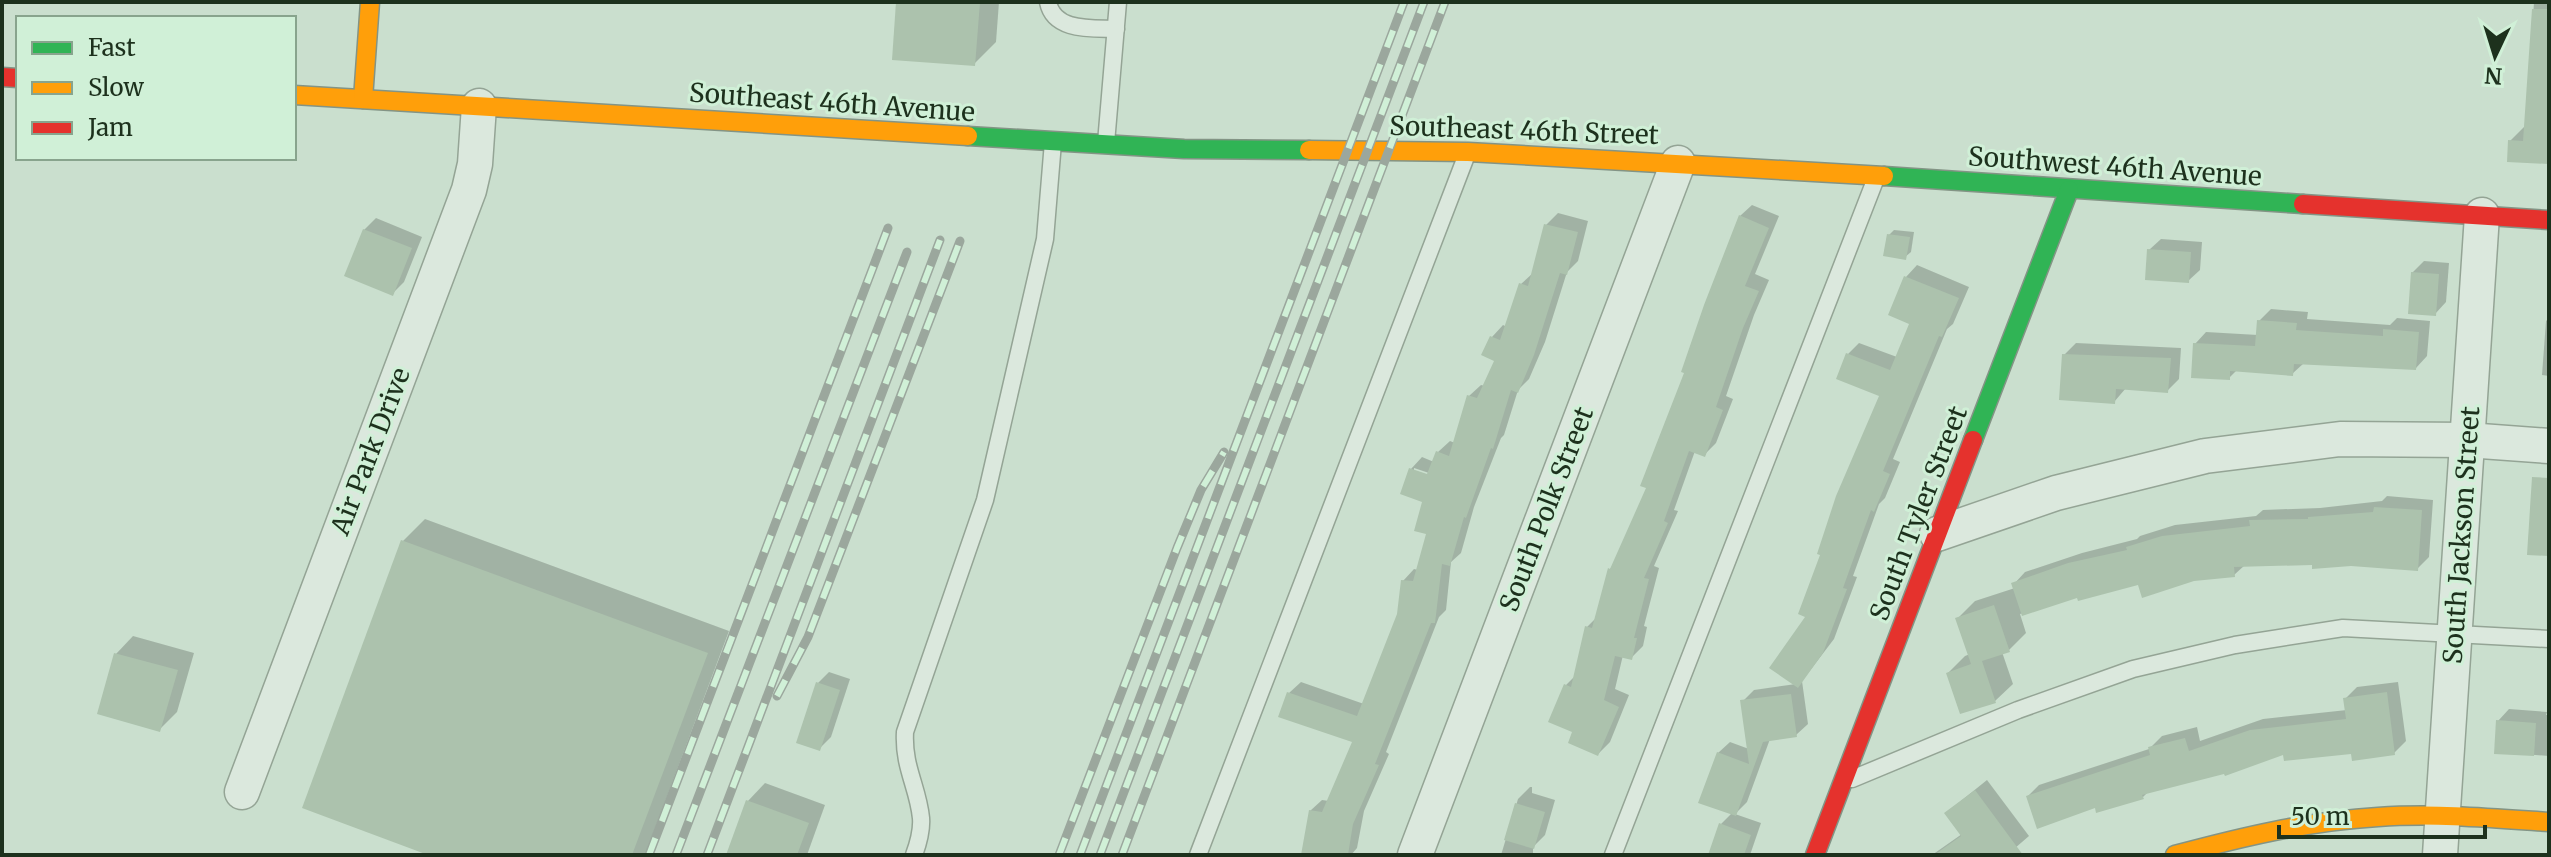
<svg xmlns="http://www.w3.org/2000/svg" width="2551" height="857" viewBox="0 0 2551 857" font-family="Merriweather,serif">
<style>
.shadow{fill:#0003;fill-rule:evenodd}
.building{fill:#acc2ad}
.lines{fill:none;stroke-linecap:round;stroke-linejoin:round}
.lane-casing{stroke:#94a495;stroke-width:19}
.street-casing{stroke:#94a495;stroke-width:37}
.fast-casing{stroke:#839485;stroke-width:21}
.slow-casing{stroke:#839485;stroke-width:21}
.jam-casing{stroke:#839485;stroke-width:21}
.lane{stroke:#dbe8dd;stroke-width:16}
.street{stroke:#dbe8dd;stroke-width:34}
.fast{stroke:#30b455;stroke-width:18}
.slow{stroke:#ff9f0a;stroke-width:18}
.jam{stroke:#e5322d;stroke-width:18}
.rail-casing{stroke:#9ba79d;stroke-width:9}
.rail{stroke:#d0f0d7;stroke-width:6;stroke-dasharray:18;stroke-linecap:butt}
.labels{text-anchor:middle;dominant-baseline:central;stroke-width:6;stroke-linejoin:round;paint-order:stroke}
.street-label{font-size:26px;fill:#1d311d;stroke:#d0f0d7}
</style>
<rect width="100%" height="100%" fill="#cadfce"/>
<g class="shadow">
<polygon points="898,2 999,2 996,42 974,64"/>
<polygon points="2534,2 2549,2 2549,162 2510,141 2526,125"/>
<polygon points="1752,205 1779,216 1755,274 1769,280 1754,315 1726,396 1733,399 1716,443 1704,455 1695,451 1674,510 1678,511 1654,566 1659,568 1644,626 1647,627 1643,646 1632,657 1623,655 1615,689 1629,695 1610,742 1598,754 1575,731 1566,685 1575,676 1587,627 1597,617 1610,569 1614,565 1649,487 1740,216"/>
<path d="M1558,213L1588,221L1578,261L1567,272L1545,342L1529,379L1518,390L1504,435L1501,438L1474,507L1461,553L1451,562L1446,610L1439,617L1386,752L1389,754L1364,811L1357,848L1351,855H1312L1310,811L1322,800L1329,801L1355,741L1289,693L1301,682L1364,704L1399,615L1403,581L1414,569L1418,570L1428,533L1425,501L1411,469L1422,457L1434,462L1438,452L1450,441L1455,443L1469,396L1481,385L1485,386L1497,360L1492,337L1503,325L1507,327L1521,284L1533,273L1546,225ZM1414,468L1438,476L1436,479L1414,472Z"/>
<polygon points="376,218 422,237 404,282 392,294 364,230"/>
<polygon points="1894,230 1914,232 1911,252 1905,257 1889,235"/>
<polygon points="2161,239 2202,242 2200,270 2188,281 2149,250"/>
<polygon points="2424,261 2449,263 2446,302 2435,314 2412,273"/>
<polygon points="1917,265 1969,287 1953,324 1947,329 1893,459 1900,462 1885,498 1879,504 1853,576 1857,577 1834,639 1802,681 1808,724 1796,735 1770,739 1747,802 1735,814 1761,823 1750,855 1710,855 1721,824 1732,813 1718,753 1730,742 1749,749 1743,701 1754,690 1796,684 1808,616 1882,395 1848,354 1859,343 1897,357 1912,323 1906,277"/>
<polygon points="2271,309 2308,312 2307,319 2390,325 2397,318 2430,321 2427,356 2416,368 2304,363 2292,374 2237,370 2229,378 2195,344 2206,332 2258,335 2259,321"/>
<polygon points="2549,318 2549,376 2542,375 2546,321"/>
<polygon points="2076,343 2181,348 2179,379 2167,391 2126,388 2114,402 2064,355"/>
<polygon points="2387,496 2433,500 2429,557 2417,569 2314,563 2245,565 2234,575 2140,583 2079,596 2020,614 2026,633 2009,650 2002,652 2013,684 1995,701 1948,673 1965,656 1970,654 1958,618 1975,601 2015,588 2014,584 2025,572 2082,553 2137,539 2140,536 2175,525 2256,516 2263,510 2320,508 2382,501"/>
<polygon points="425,519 729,631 645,855 434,855 403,541"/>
<polygon points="133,636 194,653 177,712 160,729 116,654"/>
<polygon points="829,672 850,679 831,737 819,749 818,683"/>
<polygon points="2398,682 2406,741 2394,753 2285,753 2148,792 2143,797 2096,806 2028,796 2039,785 2149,749 2162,736 2197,727 2200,741 2263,719 2347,710 2345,699 2357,687"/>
<polygon points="2509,709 2547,712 2546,715 2549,715 2549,756 2496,752 2498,721"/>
<polygon points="1987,780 2029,836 2007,855 1932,855 1962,834 1946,813"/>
<polygon points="765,783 825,805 807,855 728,855 748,801"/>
<polygon points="1530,787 1532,787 1532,793 1555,800 1545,835 1533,847 1533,855 1501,855 1518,799"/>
</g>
<g class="building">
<polygon points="896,2 980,2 975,66 892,60"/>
<polygon points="2532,9 2549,9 2549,164 2507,162 2508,140 2523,141"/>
<polygon points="1739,215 1769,228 1745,286 1759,291 1743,328 1716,407 1723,410 1705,457 1689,451 1664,521 1668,523 1644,578 1649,579 1634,638 1637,638 1632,660 1615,656 1604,700 1619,707 1598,756 1568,743 1572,732 1548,722 1564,684 1571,687 1585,626 1592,628 1608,568 1610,569 1646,488 1640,486 1684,373 1681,372 1704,305"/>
<polygon points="1544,224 1578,232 1567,275 1560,273 1534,355 1518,393 1511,390 1493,449 1491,448 1466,518 1464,517 1450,566 1442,564 1435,623 1431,623 1375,764 1379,765 1353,824 1348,855 1301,855 1309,810 1322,812 1352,742 1278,717 1287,692 1357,716 1397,614 1401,580 1413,581 1426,534 1414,531 1422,502 1400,494 1409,468 1427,474 1436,451 1449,456 1467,395 1477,398 1494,361 1481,355 1490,336 1500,340 1519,283 1528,286"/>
<polygon points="363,229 412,248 393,296 344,276"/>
<polygon points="1887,234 1910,237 1906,260 1883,256"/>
<polygon points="2147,249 2191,252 2189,283 2145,280"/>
<polygon points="2411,272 2439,274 2436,316 2408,314"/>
<polygon points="1904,276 1959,298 1942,337 1939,336 1883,471 1890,474 1874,512 1871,510 1843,588 1847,589 1823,653 1798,688 1769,668 1805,617 1798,614 1820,555 1817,554 1836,496 1879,396 1836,379 1846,353 1890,370 1909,324 1888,315"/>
<polygon points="2257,320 2297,323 2296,330 2383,336 2383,329 2419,332 2416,370 2294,364 2293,376 2230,371 2230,380 2191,378 2193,343 2255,346"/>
<polygon points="2062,354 2171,358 2168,393 2116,389 2115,404 2059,400"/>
<polygon points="2532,477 2549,478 2549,556 2527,555"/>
<polygon points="2374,507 2422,510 2418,571 2351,566 2312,569 2312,565 2234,567 2235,577 2194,581 2142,598 2138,585 2078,601 2077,598 2022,616 2011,583 2068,563 2127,550 2126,547 2162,536 2250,526 2249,520 2308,519 2308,517 2373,512"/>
<polygon points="401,540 708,653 632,855 428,855 302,808"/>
<polygon points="1994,605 2010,652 1982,661 1996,703 1960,714 1946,673 1971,664 1955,618"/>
<polygon points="114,653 178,670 160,732 97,714"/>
<polygon points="816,682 840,690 820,751 796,743"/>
<polygon points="2387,692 2395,755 2352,761 2351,754 2284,761 2283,755 2225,776 2224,774 2142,795 2144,799 2096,813 2095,808 2037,829 2026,796 2150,755 2148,747 2185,738 2189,751 2250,730 2346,719 2343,698"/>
<polygon points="1791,694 1797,737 1763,742 1736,816 1698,803 1717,752 1749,764 1740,700"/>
<polygon points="2496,720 2536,723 2534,756 2494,754"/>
<polygon points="1975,790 2023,855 1934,855 1961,836 1944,813"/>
<polygon points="746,800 809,823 797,855 726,855"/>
<polygon points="1515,803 1545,812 1534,849 1504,840"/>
<polygon points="1719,823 1751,835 1744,855 1708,855"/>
</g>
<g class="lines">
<g class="lane-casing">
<g id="lane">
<path d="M1048,2C1054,32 1092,28 1116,29"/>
<polyline points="1106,143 1118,2"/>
<polyline points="1852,779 2018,710 2133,669 2235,645 2343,628 2549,639"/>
<path d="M914,855C918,844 922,830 921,818C918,787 903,767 905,732L985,500L1045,239L1053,142"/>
<polyline points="1198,855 1467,154"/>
<polyline points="1613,855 1876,178"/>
</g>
</g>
<g class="street-casing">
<g id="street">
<polyline points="1937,534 2056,493 2205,456 2340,439 2467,440 2549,446"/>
<polyline points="242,792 469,190 475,164 479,106"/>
<polyline points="1415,855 1678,163"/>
<polyline points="2440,855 2482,215"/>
</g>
</g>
<g class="fast-casing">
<g id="fast">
<polyline points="968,136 1184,149 1309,150"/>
<polyline points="1884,176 2303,204"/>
<polyline points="1973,440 2069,190"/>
</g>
</g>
<g class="slow-casing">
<g id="slow">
<polyline points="294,95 968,136"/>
<polyline points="363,99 370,2"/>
<polyline points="1309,150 1468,152 1884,176"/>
<path d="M2175,855C2242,837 2309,821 2378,817C2435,813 2492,818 2549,822"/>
</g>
</g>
<g class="jam-casing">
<g id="jam">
<polyline points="2,77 18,78"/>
<polyline points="2303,204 2549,220"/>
<polyline points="1815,855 1973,440"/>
</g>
</g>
<use href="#lane" class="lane"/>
<use href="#street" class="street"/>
<use href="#fast" class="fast"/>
<use href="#slow" class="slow"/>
<use href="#jam" class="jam"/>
<g class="rail-casing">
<g id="rail">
<polyline points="777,696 808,637 960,241"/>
<polyline points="649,855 888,228"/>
<polyline points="676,855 907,252"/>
<polyline points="707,855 940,240"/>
<polyline points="1059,855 1177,548 1201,490 1224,452"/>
<polyline points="1080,855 1404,2"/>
<polyline points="1100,855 1424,2"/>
<polyline points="1122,855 1445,2"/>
</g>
</g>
<use href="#rail" class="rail"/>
</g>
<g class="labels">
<g class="street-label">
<text transform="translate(832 102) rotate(4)">Southeast 46th Avenue</text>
<text transform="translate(1524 130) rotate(2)">Southeast 46th Street</text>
<text transform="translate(2115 166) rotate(4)">Southwest 46th Avenue</text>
<text transform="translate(370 451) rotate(-69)">Air Park Drive</text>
<text transform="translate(1546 509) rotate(-69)">South Polk Street</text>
<text transform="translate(1918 513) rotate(-69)">South Tyler Street</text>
<text transform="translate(2461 535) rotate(-86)">South Jackson Street</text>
</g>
</g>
<rect width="2551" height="857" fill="none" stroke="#1d311d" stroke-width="8"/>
<rect x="16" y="16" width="280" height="144" fill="#d0f0d7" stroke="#88a48d" stroke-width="2"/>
<rect x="32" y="42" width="40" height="12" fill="#30b455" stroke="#88a48d" stroke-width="2"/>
<text x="88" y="56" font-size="24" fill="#1d311d">Fast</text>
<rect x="32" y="82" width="40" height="12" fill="#ff9f0a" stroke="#88a48d" stroke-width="2"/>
<text x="88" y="96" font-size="24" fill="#1d311d">Slow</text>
<rect x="32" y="122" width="40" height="12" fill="#e5322d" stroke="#88a48d" stroke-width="2"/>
<text x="88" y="136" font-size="24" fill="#1d311d">Jam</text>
<g transform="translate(2495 56) rotate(184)" stroke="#d0f0d7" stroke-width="6" paint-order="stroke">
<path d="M0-6L14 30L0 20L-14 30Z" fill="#1d311d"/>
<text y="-12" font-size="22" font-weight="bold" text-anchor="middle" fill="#1d311d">N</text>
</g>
<path d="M2279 825v12h206v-12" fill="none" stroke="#1d311d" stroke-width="4"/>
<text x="2291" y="825" font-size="24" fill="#1d311d" stroke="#d0f0d7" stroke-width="6" paint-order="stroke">50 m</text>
</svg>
